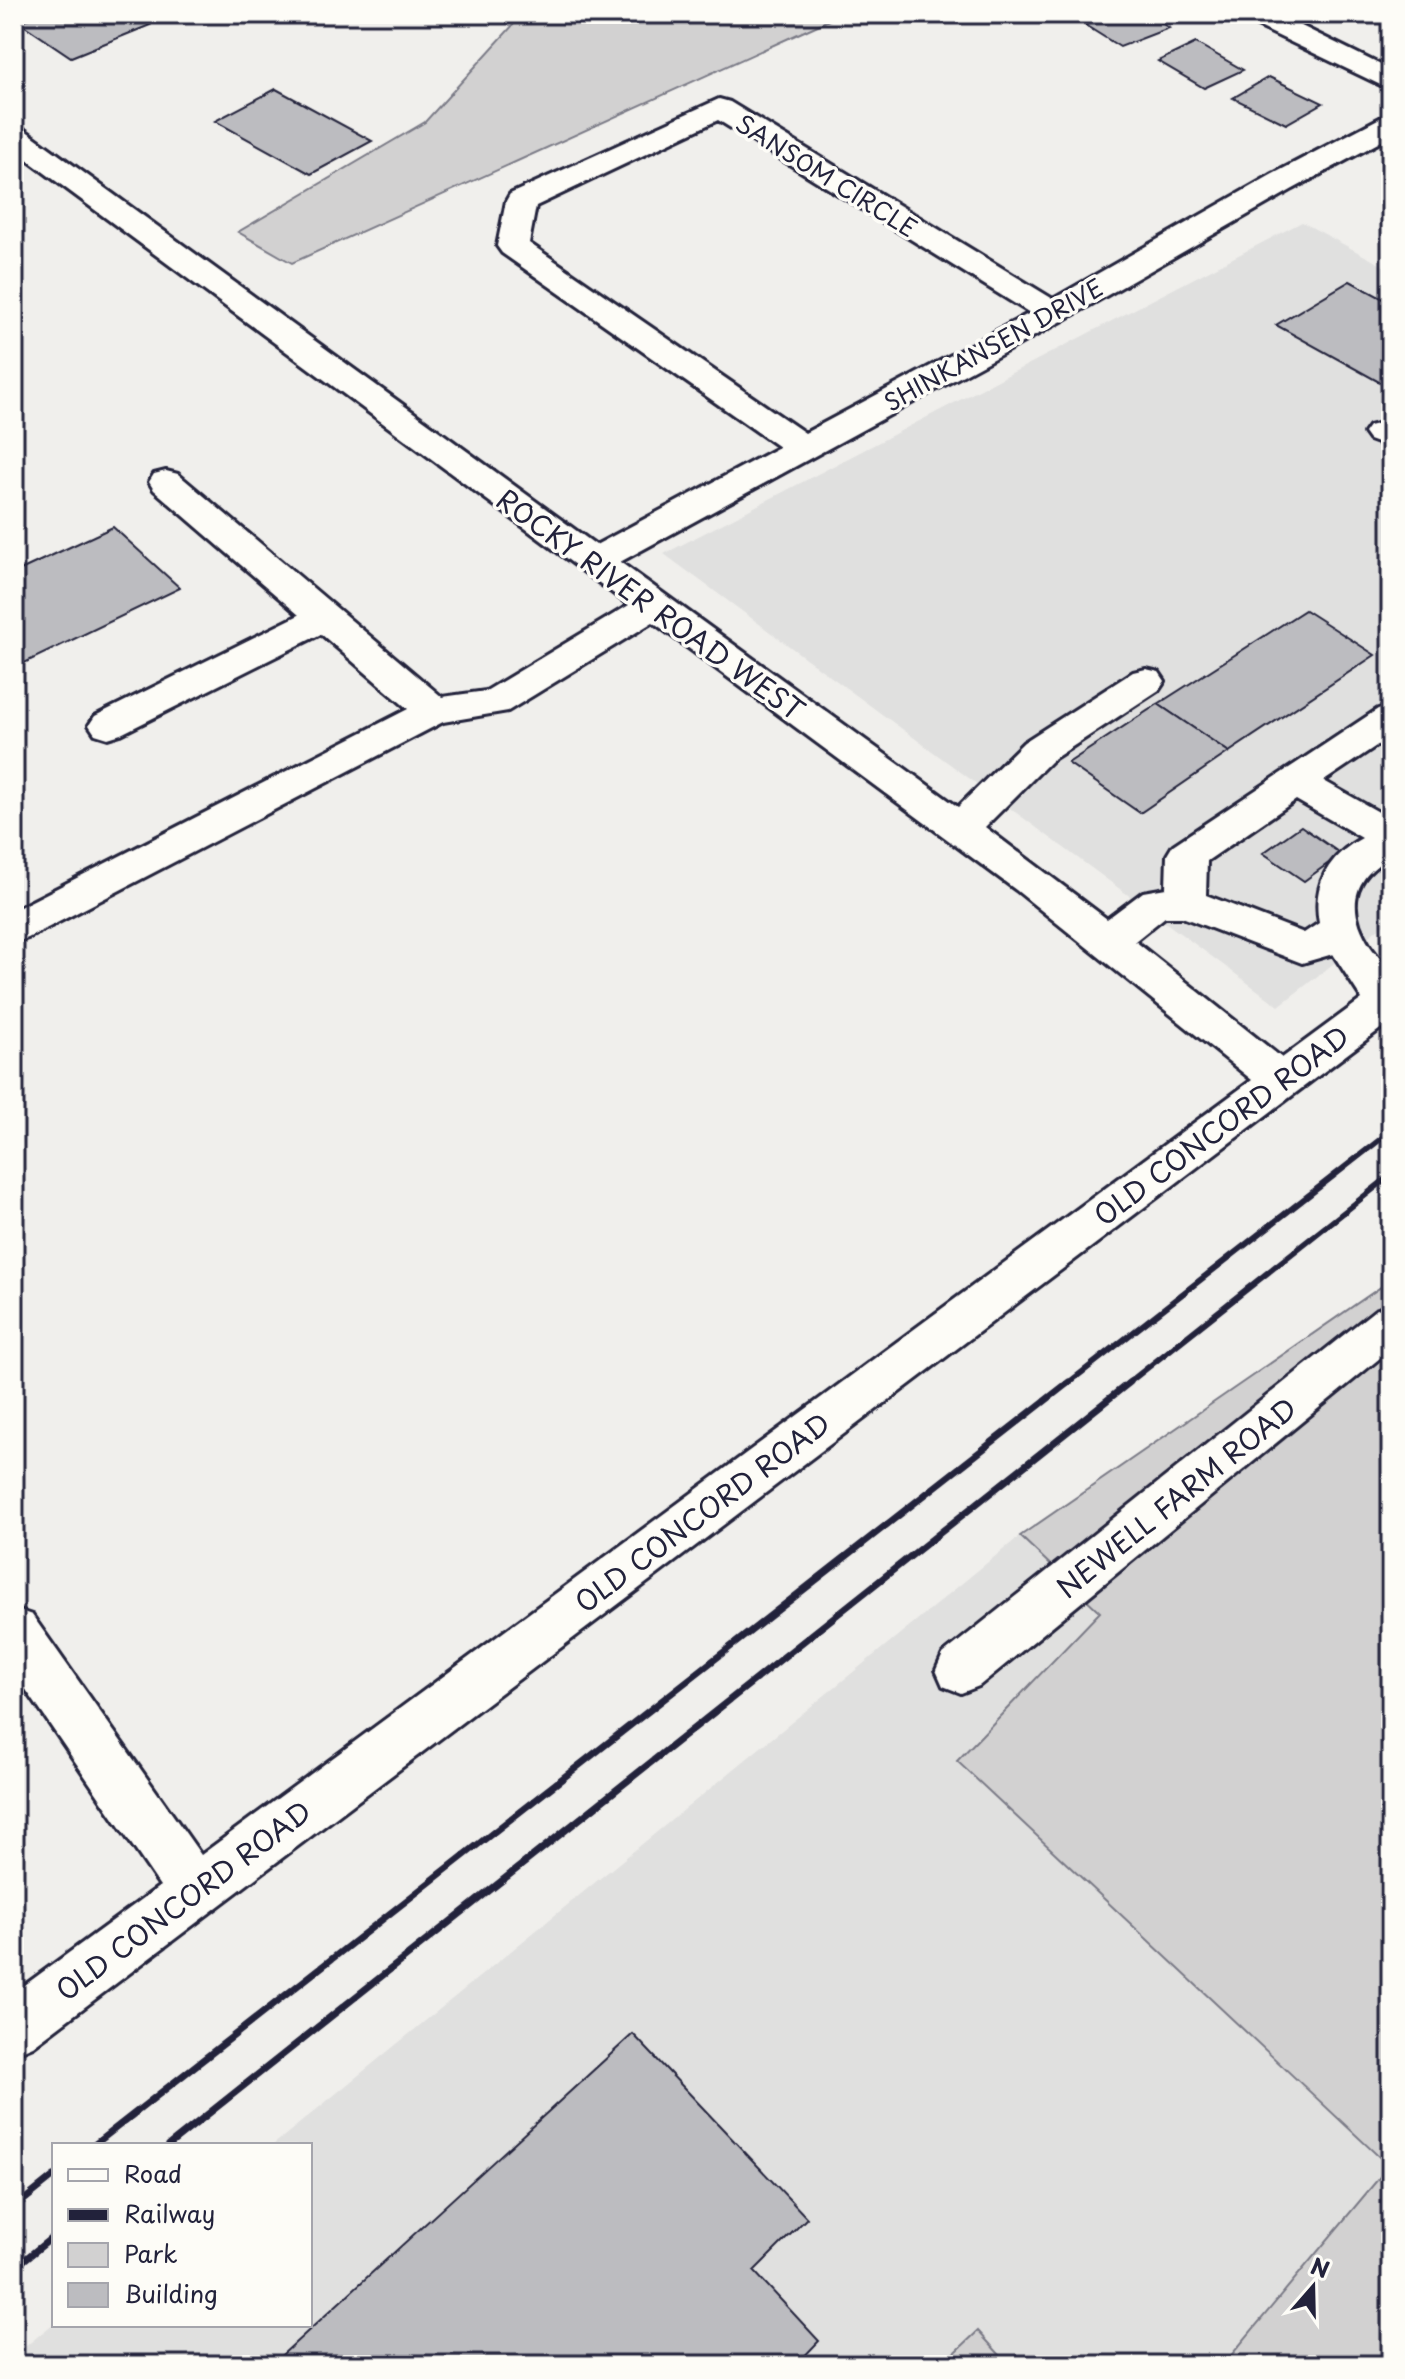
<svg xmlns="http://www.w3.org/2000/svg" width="1405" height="2379" viewBox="0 0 1405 2379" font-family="'Playpen Sans',sans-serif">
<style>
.built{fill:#e0e0df}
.green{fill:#d2d1d1;stroke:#7a7a86;stroke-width:2}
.building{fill:#bcbcc0;stroke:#22223b;stroke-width:2}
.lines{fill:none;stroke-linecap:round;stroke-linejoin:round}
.minor-casing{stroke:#22223b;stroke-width:6}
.minor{fill:#fdfcf7;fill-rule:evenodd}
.rail-far1{stroke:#22223b;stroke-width:6}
.rail{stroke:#22223b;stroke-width:7}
.labels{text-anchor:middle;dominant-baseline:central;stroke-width:7;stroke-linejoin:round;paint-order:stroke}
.far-street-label{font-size:24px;fill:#22223b;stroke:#fdfcf7}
.street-label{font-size:28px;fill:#22223b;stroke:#fdfcf7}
</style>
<rect width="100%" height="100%" fill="#f0efec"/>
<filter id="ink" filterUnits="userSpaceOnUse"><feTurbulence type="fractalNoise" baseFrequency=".0125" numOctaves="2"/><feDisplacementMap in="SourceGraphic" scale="16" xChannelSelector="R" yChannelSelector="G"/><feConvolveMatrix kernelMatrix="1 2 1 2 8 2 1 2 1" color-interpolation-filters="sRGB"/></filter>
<g filter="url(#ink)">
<g class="built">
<polygon points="1302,222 1391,270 1391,919 1279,1006 664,554"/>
<polygon points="1020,1536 1100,1612 957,1762 1389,2166 1223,2365 1009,2365 978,2331 942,2365 14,2365 14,2356 54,2323 310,2325 310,2145 273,2145"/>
</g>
<g class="green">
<polygon points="523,14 842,14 292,263 238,232 425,122"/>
<polygon points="1391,1280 1391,2365 1223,2365 1389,2166 957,1761 1100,1612 1020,1536"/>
<polygon points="978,2331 1009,2365 942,2365"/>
</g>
<g class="building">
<polygon points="39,14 133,14 150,25 71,57 19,22"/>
<polygon points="1114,14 1147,14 1169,28 1120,47 1085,25"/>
<polygon points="1196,43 1243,70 1204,88 1158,61"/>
<polygon points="1269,77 1323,103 1286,124 1233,98"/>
<polygon points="276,89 372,141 311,174 215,121"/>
<polygon points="1350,281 1391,303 1390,388 1276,325"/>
<polygon points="113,527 180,588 14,668 14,573"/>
<polygon points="1305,610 1375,655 1229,752 1158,704"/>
<polygon points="1158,704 1229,752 1140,813 1068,763"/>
<polygon points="1301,826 1341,854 1304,881 1263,853"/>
<polygon points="633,2034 807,2218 754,2271 819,2341 796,2365 271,2365"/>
</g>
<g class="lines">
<g class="minor-casing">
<g id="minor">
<polygon points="1241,14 1277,14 1391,70 1391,90 1245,20"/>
<path d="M719,99L730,102L1053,299L1271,175L1380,118L1391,115V136L1293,189L1064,320L620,562L958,807L1024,742L1133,672L1146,669L1159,672L1165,681L1159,690L1052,760L985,827L1107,919L1143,892L1166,888L1167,855L1173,845L1378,709L1391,705V736L1324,781L1391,819V857C1352,877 1346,909 1370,946C1376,955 1388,966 1391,977C1395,989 1391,1008 1391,1021L33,2046L14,2054V1993L160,1886L14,1672V1609L32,1615L201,1855L1252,1080L1016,890L653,622L508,711L443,722L28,938L14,943V910L408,709L321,634L121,734L108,738L95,734L89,725L95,716L299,615L154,490L149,482L154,474L166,471L178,474L442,697L486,691L629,605L14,150V127L25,130L596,545L779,447L502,253L497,246L506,201L510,194ZM718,120L1030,313L805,433L529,243L536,206ZM1296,800L1362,838C1328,856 1312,885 1319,923L1304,933L1206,895L1207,861ZM1165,917H1182L1302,963L1333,954L1362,999L1282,1058L1135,941Z"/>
<polygon points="1381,423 1391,425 1391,448 1369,440 1364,433 1369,426"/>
<polygon points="1391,1304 1391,1349 979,1686 961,1693 943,1686 936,1670 943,1654 1375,1310"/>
</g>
</g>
<use href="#minor" class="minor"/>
<g class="rail-far1">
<polyline points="1067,1384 1391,1131"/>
<polyline points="1127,1384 1391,1175"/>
</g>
<g class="rail">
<polyline points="94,2145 1069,1382"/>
<polyline points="169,2145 1130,1382"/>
<polyline points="14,2208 54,2176"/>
<polyline points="14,2268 54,2236"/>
</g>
</g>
</g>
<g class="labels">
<g class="far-street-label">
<text transform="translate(827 175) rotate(32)">SANSOM CIRCLE</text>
<text transform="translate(993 344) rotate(-29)">SHINKANSEN DRIVE</text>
</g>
<g class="street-label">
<text transform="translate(651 604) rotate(36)">ROCKY RIVER ROAD WEST</text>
<text transform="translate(1221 1125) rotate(-37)">OLD CONCORD ROAD</text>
<text transform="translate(1176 1497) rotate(-39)">NEWELL FARM ROAD</text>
<text transform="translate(702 1512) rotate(-37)">OLD CONCORD ROAD</text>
<text transform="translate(183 1900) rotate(-37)">OLD CONCORD ROAD</text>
</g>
</g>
<rect width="1405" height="2379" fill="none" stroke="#fdfcf7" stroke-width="48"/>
<rect x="24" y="24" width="1357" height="2331" fill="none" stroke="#22223b" stroke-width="3" filter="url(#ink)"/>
<rect x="52" y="2143" width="260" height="184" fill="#fdfcf7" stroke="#a5a5ac" stroke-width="2"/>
<rect x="68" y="2169" width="40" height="12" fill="#fdfcf7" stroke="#a5a5ac" stroke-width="2"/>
<text x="124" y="2183" font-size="24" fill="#22223b">Road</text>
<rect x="68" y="2209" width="40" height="12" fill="#22223b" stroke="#a5a5ac" stroke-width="2"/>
<text x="124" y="2223" font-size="24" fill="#22223b">Railway</text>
<rect x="68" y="2243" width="40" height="24" fill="#d2d1d1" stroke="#a5a5ac" stroke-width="2"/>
<text x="124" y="2263" font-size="24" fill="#22223b">Park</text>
<rect x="68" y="2283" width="40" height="24" fill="#bcbcc0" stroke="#a5a5ac" stroke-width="2"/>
<text x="124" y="2303" font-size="24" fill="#22223b">Building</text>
<g transform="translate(1313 2287) rotate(20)" stroke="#fdfcf7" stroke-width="6" paint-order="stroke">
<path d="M0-6L14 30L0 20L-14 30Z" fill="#22223b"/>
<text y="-12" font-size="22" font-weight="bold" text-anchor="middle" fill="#22223b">N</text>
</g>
</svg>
